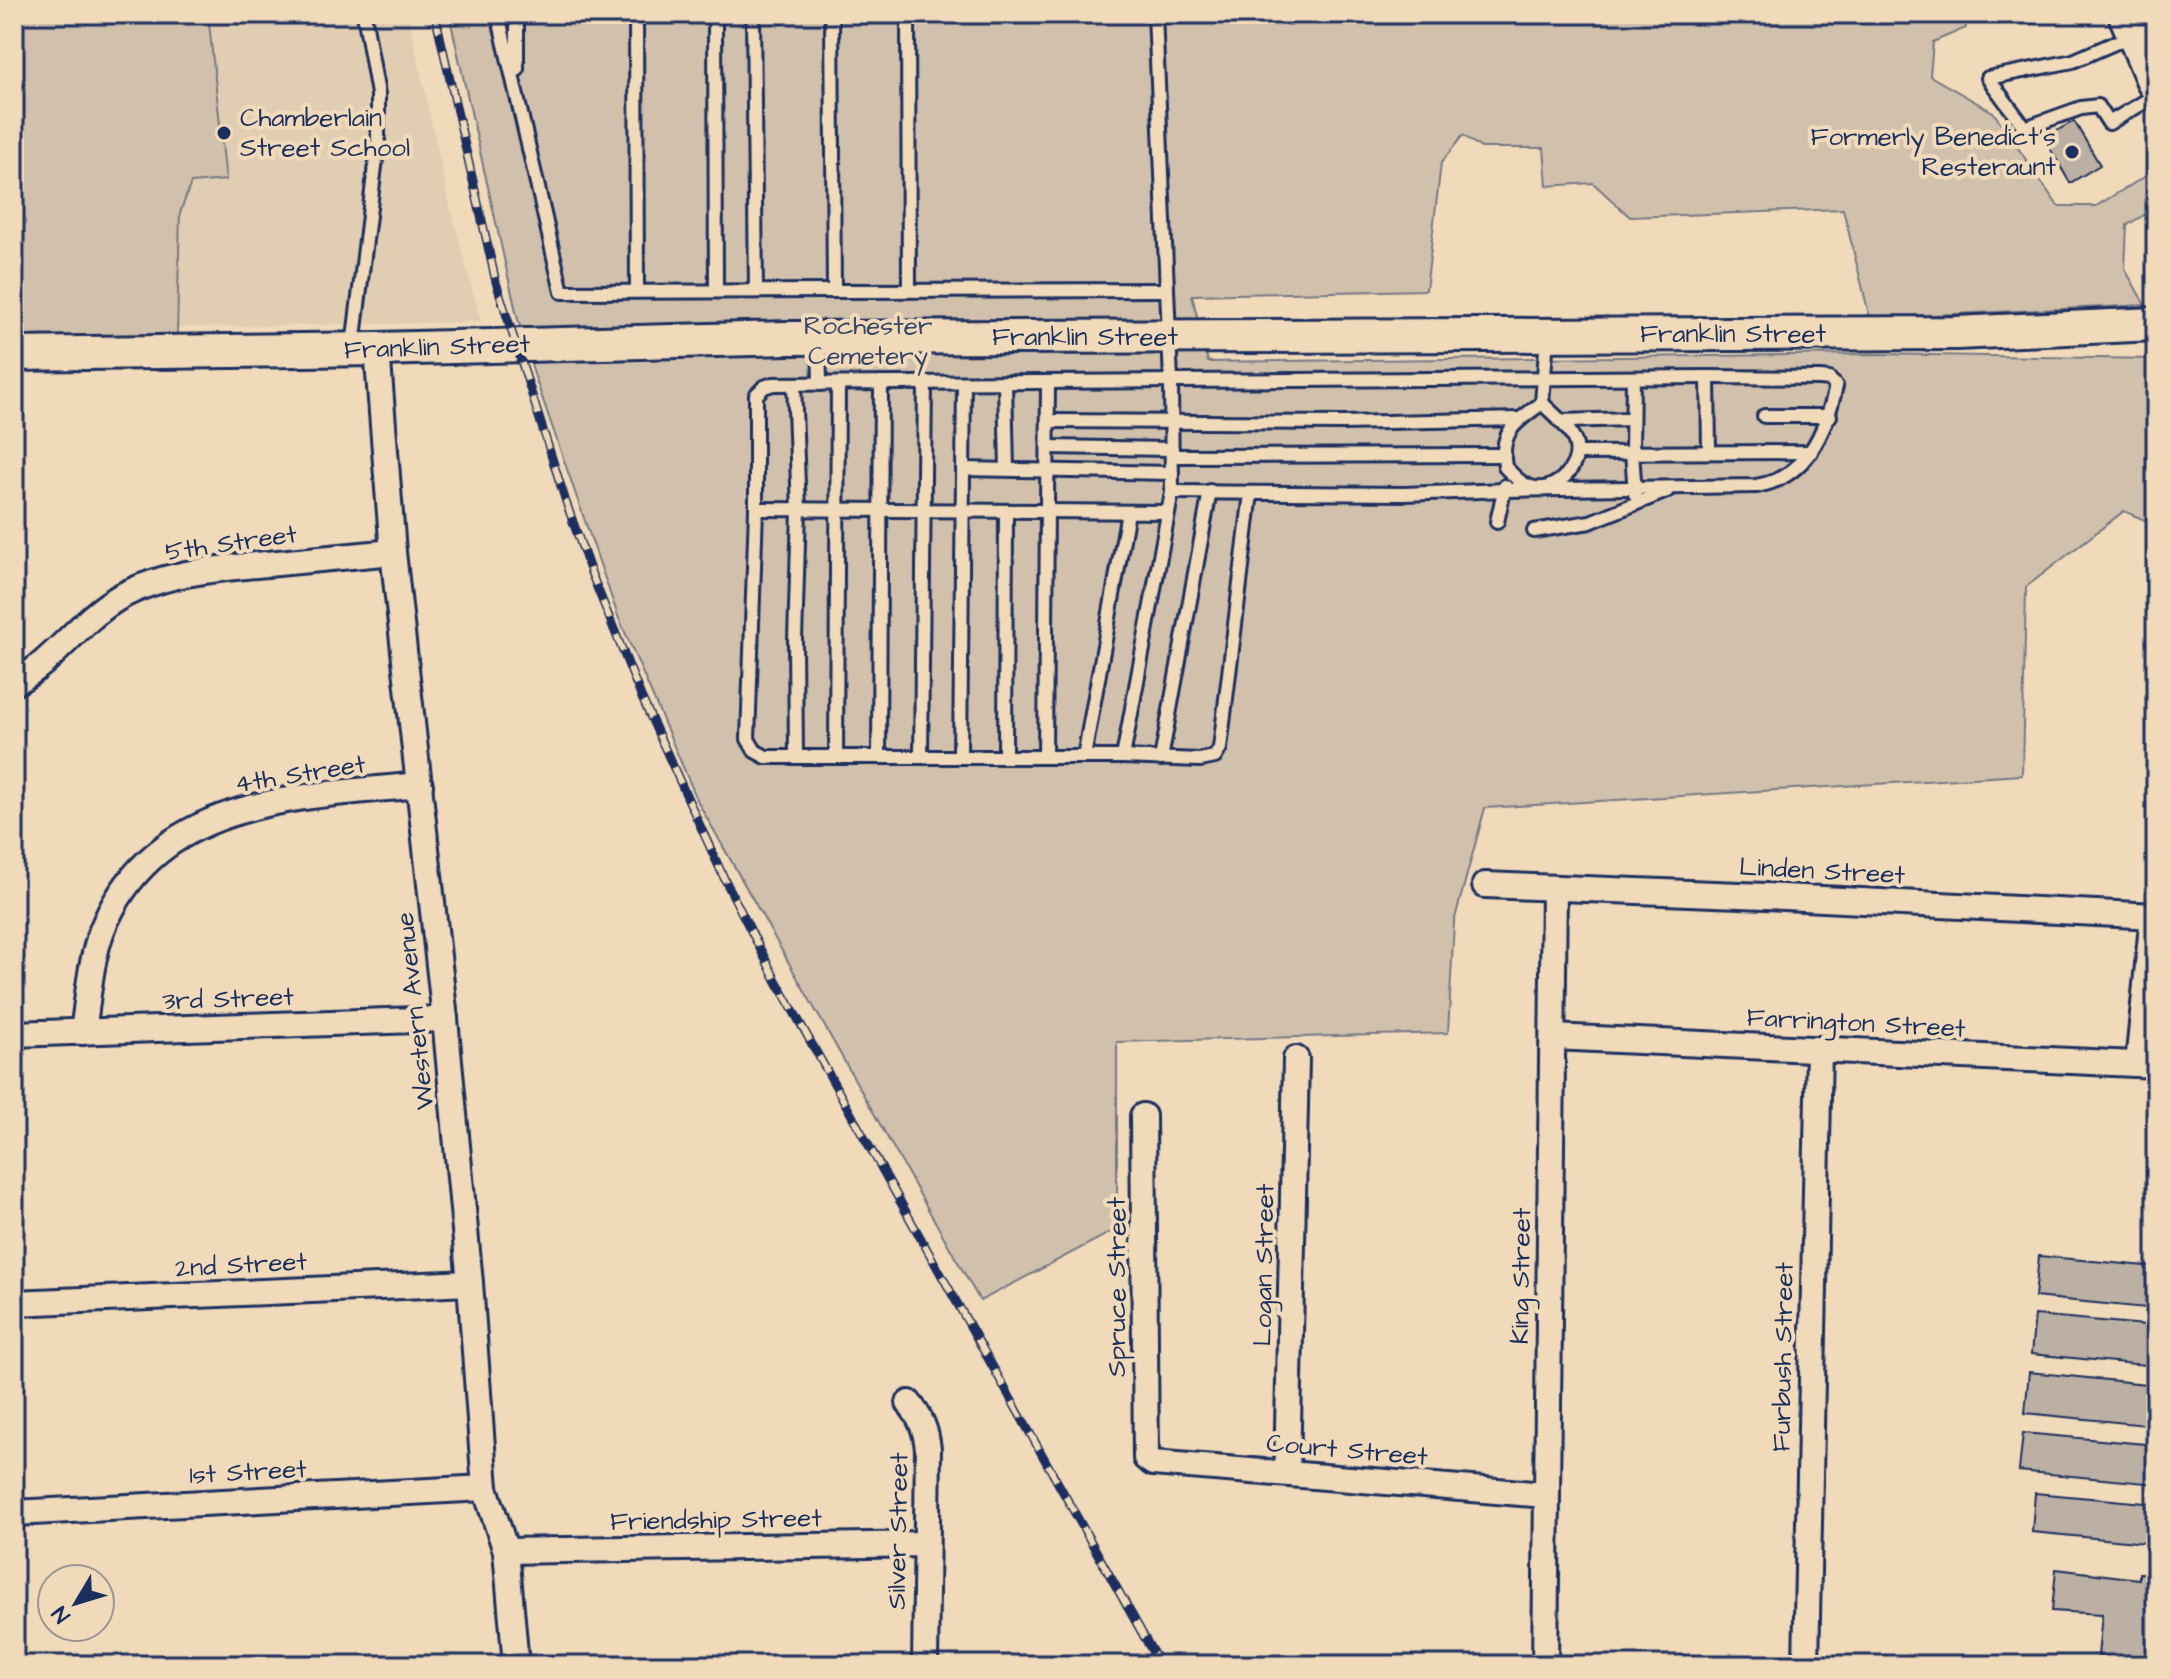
<svg xmlns="http://www.w3.org/2000/svg" width="2170" height="1679" viewBox="0 0 2170 1679" font-family="'Architects Daughter',sans-serif">
<style>
.built{fill:#e0cdb2}
.green{fill:#d1c1ac;stroke:#767885;stroke-width:2}
.building{fill:#bbb0a3;stroke:#1b2f5e;stroke-width:2}
.lines{fill:none;stroke-linecap:round;stroke-linejoin:round}
.lane-casing{stroke:#1b2f5e;stroke-width:18}
.street-casing{stroke:#1b2f5e;stroke-width:30}
.secondary-casing{stroke:#1b2f5e;stroke-width:38}
.primary-casing{stroke:#1b2f5e;stroke-width:42}
.lane{stroke:#f0dab9;stroke-width:12}
.street{stroke:#f0dab9;stroke-width:24}
.secondary{stroke:#f0dab9;stroke-width:32}
.primary{stroke:#f0dab9;stroke-width:36}
.rail-casing{stroke:#1b2f5e;stroke-width:9}
.rail{stroke:#f0dab9;stroke-width:6;stroke-dasharray:18;stroke-linecap:butt}
.poi-dot{fill:#1b2f5e;stroke:#f0dab9;stroke-width:3}
.labels{text-anchor:middle;dominant-baseline:central;stroke-width:8;stroke-linejoin:round;paint-order:stroke}
.poi-label{font-size:26px;fill:#1b2f5e;stroke:#f0dab9;text-anchor:start}
.park-label{font-size:26px;fill:#36456a;stroke:#f0dab9}
.street-label{font-size:26px;fill:#1b2f5e;stroke:#f0dab9}
</style>
<rect width="100%" height="100%" fill="#f0dab9"/>
<filter id="ink" filterUnits="userSpaceOnUse"><feTurbulence type="fractalNoise" baseFrequency=".0125" numOctaves="2"/><feDisplacementMap in="SourceGraphic" scale="16" xChannelSelector="R" yChannelSelector="G"/><feConvolveMatrix kernelMatrix="1 2 1 2 8 2 1 2 1" color-interpolation-filters="sRGB"/></filter>
<g filter="url(#ink)">
<polygon class="built" points="14,14 408,14 447,194 481,322 14,330"/>
<g class="green">
<polygon points="14,14 208,14 226,180 191,183 180,213 177,336 14,342"/>
<polygon points="449,14 1964,14 1966,28 1933,42 1930,76 1993,112 2058,206 2096,206 2156,170 2156,208 2127,225 2125,269 2145,305 1870,318 1843,209 1630,217 1593,183 1547,186 1544,148 1481,148 1463,135 1441,163 1426,290 1192,295 1208,362 1874,354 2156,359 2156,525 2124,511 2026,587 2022,775 1485,808 1454,922 1448,1033 1117,1042 1117,1229 980,1301 699,804 618,616 534,374 517,316"/>
</g>
<g class="building">
<polygon points="2074,121 2100,165 2070,183 2044,138"/>
<polygon points="2039,1256 2156,1267 2156,1309 2035,1297"/>
<polygon points="2035,1315 2156,1326 2156,1366 2031,1354"/>
<polygon points="2029,1372 2156,1385 2156,1426 2025,1413"/>
<polygon points="2023,1433 2156,1445 2156,1484 2019,1471"/>
<polygon points="2035,1493 2156,1504 2156,1544 2032,1532"/>
<polygon points="2056,1569 2139,1579 2139,1573 2156,1574 2156,1637 2153,1663 2098,1656 2102,1614 2052,1611"/>
</g>
<g class="lines">
<g class="lane-casing">
<g id="lane">
<polyline points="498,14 562,292 1165,290"/>
<polyline points="517,14 517,70"/>
<polyline points="636,14 637,291"/>
<polyline points="715,14 716,291"/>
<polyline points="753,14 756,291"/>
<polyline points="832,14 834,290"/>
<polyline points="908,14 909,290"/>
<polyline points="2133,35 2073,61 1988,78 2025,128 2081,108 2098,106 2109,123 2156,95"/>
<polyline points="819,338 820,384"/>
<polyline points="353,346 378,142 378,94 364,14"/>
<polyline points="1708,377 1709,451"/>
<polyline points="1633,378 1632,452 1635,494"/>
<polyline points="1005,383 1007,469"/>
<polyline points="794,384 799,510 795,640 796,757"/>
<path d="M1542,403C1553,414 1570,427 1575,442C1583,464 1558,491 1536,488C1523,487 1514,476 1505,467C1499,431 1516,422 1542,403Z"/>
<polyline points="1542,403 1547,336"/>
<polyline points="1764,416 1830,416"/>
<polyline points="1048,421 1343,423 1520,419"/>
<polyline points="1560,421 1632,419"/>
<polyline points="1048,447 1172,449"/>
<polyline points="1577,453 1811,452"/>
<polyline points="1172,456 1503,455"/>
<polyline points="963,469 1172,473"/>
<path d="M1172,492L1404,494L1505,490L1756,486C1807,478 1826,431 1836,386L1829,379L1820,378L1708,377L773,384L764,387L756,395V509L748,739L755,751L766,757H1123L1200,760L1215,757L1220,748L1251,493"/>
<polyline points="756,509 1168,512"/>
<polyline points="1497,522 1505,486"/>
<polyline points="1534,531 1590,522 1667,491"/>
<polyline points="960,756 964,383"/>
<polyline points="836,757 838,384"/>
<polyline points="879,757 881,383"/>
<polyline points="921,757 925,383"/>
<polyline points="1005,757 1006,511"/>
<polyline points="1045,757 1048,382"/>
<polyline points="1084,757 1128,512"/>
<polyline points="1123,757 1172,492 1171,381 1155,14"/>
<polyline points="1161,759 1210,491"/>
</g>
</g>
<g class="street-casing">
<g id="street">
<polyline points="377,349 393,552 445,1019 470,1283 485,1488 506,1551 516,1665"/>
<path d="M14,683C54,662 79,621 118,598C166,571 224,568 278,563C316,559 355,556 393,552"/>
<polyline points="1485,885 1766,896 2156,916"/>
<path d="M83,1032C88,999 90,962 102,930C155,797 300,797 420,785"/>
<polyline points="14,1034 445,1019"/>
<polyline points="1553,1037 2156,1065"/>
<polyline points="2138,1064 2153,915"/>
<polyline points="1143,1116 1146,1458 1153,1463 1546,1495"/>
<polyline points="14,1303 470,1283"/>
<path d="M909,1403C921,1418 926,1430 928,1449L925,1665"/>
<polyline points="1287,1473 1296,1059"/>
<polyline points="14,1513 485,1488"/>
<polyline points="506,1551 926,1544"/>
<polyline points="1545,1665 1554,888"/>
<polyline points="1806,1665 1819,1049"/>
</g>
</g>
<g class="secondary-casing">
<polyline id="secondary" points="14,354 377,349 787,338 1956,333 2156,324"/>
</g>
<g class="primary-casing">
<polyline id="primary" points="2127,14 2156,83"/>
</g>
<use href="#lane" class="lane"/>
<use href="#street" class="street"/>
<use href="#secondary" class="secondary"/>
<use href="#primary" class="primary"/>
<g class="rail-casing">
<polyline id="rail" points="435,14 496,282 566,502 590,570 641,696 724,878 776,980 1160,1665"/>
</g>
<use href="#rail" class="rail"/>
</g>
</g>
<g class="poi-dot">
<circle cx="224" cy="133" r="8"/>
<circle cx="2072" cy="152" r="8"/>
</g>
<g class="labels">
<g class="poi-label">
<text x="240" y="118">Chamberlain<tspan x="240" dy="30">Street School</tspan></text>
<text x="2056" y="137" text-anchor="end">Formerly Benedict's<tspan x="2056" dy="30">Resteraunt</tspan></text>
</g>
<g class="park-label">
<text x="868" y="326">Rochester<tspan x="868" dy="30">Cemetery</tspan></text>
</g>
<g class="street-label">
<text x="1733" y="334">Franklin Street</text>
<text x="1085" y="337">Franklin Street</text>
<text transform="translate(437 347) rotate(-2)">Franklin Street</text>
<text transform="translate(231 543) rotate(-8)">5th Street</text>
<text transform="translate(300 774) rotate(-9)">4th Street</text>
<text transform="translate(1822 871) rotate(3)">Linden Street</text>
<text transform="translate(228 999) rotate(-2)">3rd Street</text>
<text transform="translate(415 1011) rotate(-96)">Western Avenue</text>
<text transform="translate(1856 1023) rotate(3)">Farrington Street</text>
<text transform="translate(241 1265) rotate(-3)">2nd Street</text>
<text transform="translate(1264 1265) rotate(-89)">Logan Street</text>
<text transform="translate(1521 1276) rotate(-89)">King Street</text>
<text transform="translate(1117 1287) rotate(-90)">Spruce Street</text>
<text transform="translate(1783 1357) rotate(-89)">Furbush Street</text>
<text transform="translate(1347 1450) rotate(5)">Court Street</text>
<text transform="translate(248 1472) rotate(-3)">1st Street</text>
<text transform="translate(716 1520) rotate(-1)">Friendship Street</text>
<text transform="translate(898 1531) rotate(-89)">Silver Street</text>
</g>
</g>
<rect width="2170" height="1679" fill="none" stroke="#f0dab9" stroke-width="48"/>
<rect x="24" y="24" width="2122" height="1631" fill="none" stroke="#1b2f5e" stroke-width="3" filter="url(#ink)"/>
<g transform="translate(76 1603) rotate(232)"><circle r="38" fill="#f0dab9" stroke="#9b9695" stroke-width="2"/>
<path d="M0-6L14 30L0 20L-14 30Z" fill="#1b2f5e"/>
<text y="-12" font-size="22" font-weight="bold" text-anchor="middle" fill="#1b2f5e">N</text>
</g>
</svg>
